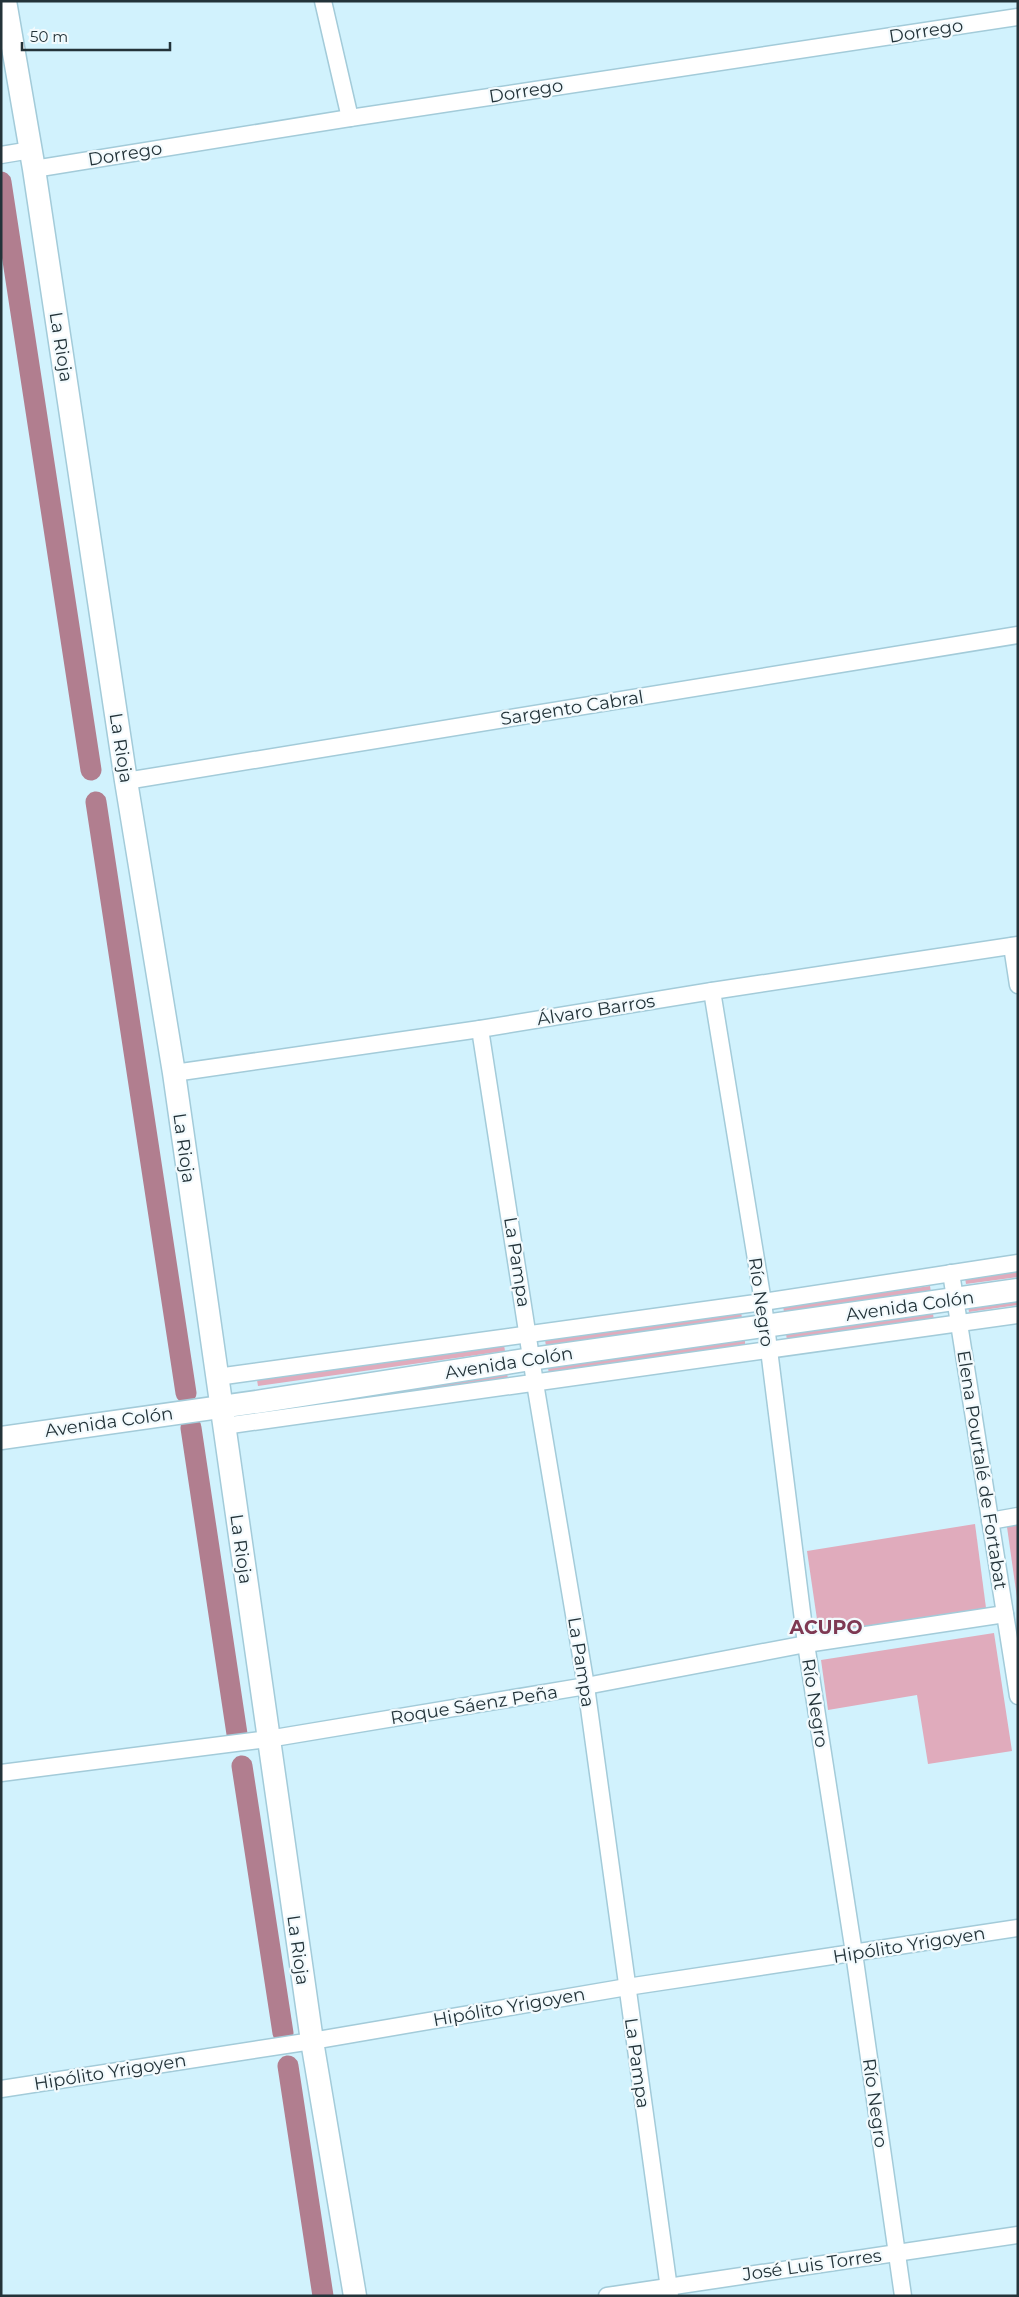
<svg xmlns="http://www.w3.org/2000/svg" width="1019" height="2297" viewBox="0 0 1019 2297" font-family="Montserrat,sans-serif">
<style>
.green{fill:#e0abbc}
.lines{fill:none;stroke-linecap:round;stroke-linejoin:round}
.canal{stroke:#b17e8f;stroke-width:21}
.street-casing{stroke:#a3cbd9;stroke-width:19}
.secondary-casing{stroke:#a3cbd9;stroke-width:25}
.street{stroke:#fff;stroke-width:16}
.secondary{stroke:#fff;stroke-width:22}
.labels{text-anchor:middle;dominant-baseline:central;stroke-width:4.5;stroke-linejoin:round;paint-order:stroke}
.street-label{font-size:18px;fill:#233339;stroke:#f2fafd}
.neighbourhood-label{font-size:19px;font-weight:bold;fill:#7e3953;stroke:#f2fafd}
</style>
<rect width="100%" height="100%" fill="#d1f2fd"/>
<g class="green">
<polygon points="1018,1271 1018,1277 966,1284 965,1278"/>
<polygon points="930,1286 931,1292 784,1312 783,1306"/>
<polygon points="1018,1299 1018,1305 969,1312 968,1307"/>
<polygon points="741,1312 742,1318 546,1346 545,1340"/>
<polygon points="933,1314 934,1320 787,1340 786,1334"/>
<polygon points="745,1340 745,1346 549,1374 548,1368"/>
<polygon points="504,1345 505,1351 258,1386 257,1380"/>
<polygon points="507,1373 508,1379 261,1414 260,1408"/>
<polygon points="975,1524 986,1608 819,1633 807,1551"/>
<polygon points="1018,1525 1018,1605 1007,1527"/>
<polygon points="994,1633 1012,1751 928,1764 917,1695 828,1710 821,1660"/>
</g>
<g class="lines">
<g class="canal">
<polyline points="1,182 91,770"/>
<polyline points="96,802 186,1393"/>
<polyline points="191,1428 237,1734"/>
<polyline points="242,1766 283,2033"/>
<polyline points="288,2066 323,2296"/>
</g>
<g class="street-casing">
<g id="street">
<polyline points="323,1 350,118"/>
<polyline points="1,155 31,150"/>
<polyline points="34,169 350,118 1018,17"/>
<polyline points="126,781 1018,635"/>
<polyline points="1012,946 1018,985"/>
<polyline points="712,991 763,1302 806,1644 854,1953 903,2296"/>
<polyline points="480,1029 535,1383 586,1686 670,2296"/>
<polyline points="174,1073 480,1029 712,991 1018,945"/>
<polyline points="951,1273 1018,1696"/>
<polyline points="217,1377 763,1302 1018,1263"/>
<polyline points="224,1426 1018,1315"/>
<polyline points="990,1521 1018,1516"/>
<polyline points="1,1773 268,1739 586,1686 806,1644 1005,1614"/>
<polyline points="1,2089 312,2041 627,1987 1018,1928"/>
<polyline points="607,2296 1018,2235"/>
</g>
</g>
<g class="secondary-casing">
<g id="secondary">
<polyline points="5,1 34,169 126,781 174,1073 312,2041 355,2296"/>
<polyline points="1,1438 263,1401 531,1359 1018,1290"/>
</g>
</g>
<use href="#street" class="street"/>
<use href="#secondary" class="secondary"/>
</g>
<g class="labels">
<g class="street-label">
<text transform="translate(926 31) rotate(-9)">Dorrego</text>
<text transform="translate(526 91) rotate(-9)">Dorrego</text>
<text transform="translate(125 154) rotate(-9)">Dorrego</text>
<text transform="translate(61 347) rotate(81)">La Rioja</text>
<text transform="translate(572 708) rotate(-9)">Sargento Cabral</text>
<text transform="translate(121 748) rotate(81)">La Rioja</text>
<text transform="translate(596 1010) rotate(-9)">Álvaro Barros</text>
<text transform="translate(184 1148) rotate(82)">La Rioja</text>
<text transform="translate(517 1262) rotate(81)">La Pampa</text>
<text transform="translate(761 1302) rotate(82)">Río Negro</text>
<text transform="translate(910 1306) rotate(-8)">Avenida Colón</text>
<text transform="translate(509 1363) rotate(-9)">Avenida Colón</text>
<text transform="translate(109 1422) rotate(-8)">Avenida Colón</text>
<text transform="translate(982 1470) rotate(81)">Elena Pourtalé de Fortabat</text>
<text transform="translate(241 1549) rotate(82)">La Rioja</text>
<text transform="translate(581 1662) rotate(81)">La Pampa</text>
<text transform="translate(815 1703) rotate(81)">Río Negro</text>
<text transform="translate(474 1705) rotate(-9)">Roque Sáenz Peña</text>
<text transform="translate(909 1945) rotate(-9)">Hipólito Yrigoyen</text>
<text transform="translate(298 1950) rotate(82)">La Rioja</text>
<text transform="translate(509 2007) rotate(-10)">Hipólito Yrigoyen</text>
<text transform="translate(637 2063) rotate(82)">La Pampa</text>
<text transform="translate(110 2072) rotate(-9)">Hipólito Yrigoyen</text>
<text transform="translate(875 2103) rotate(82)">Río Negro</text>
<text transform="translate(812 2265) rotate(-8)">José Luis Torres</text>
</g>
<g class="neighbourhood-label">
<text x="826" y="1627">ACUPO</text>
</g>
</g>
<rect width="1019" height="2297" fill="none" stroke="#233339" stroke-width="5"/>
<path d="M22 42v8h148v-8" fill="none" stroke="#233339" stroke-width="2.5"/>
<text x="30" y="42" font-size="15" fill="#233339" stroke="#f2fafd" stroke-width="4" paint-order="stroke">50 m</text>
</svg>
